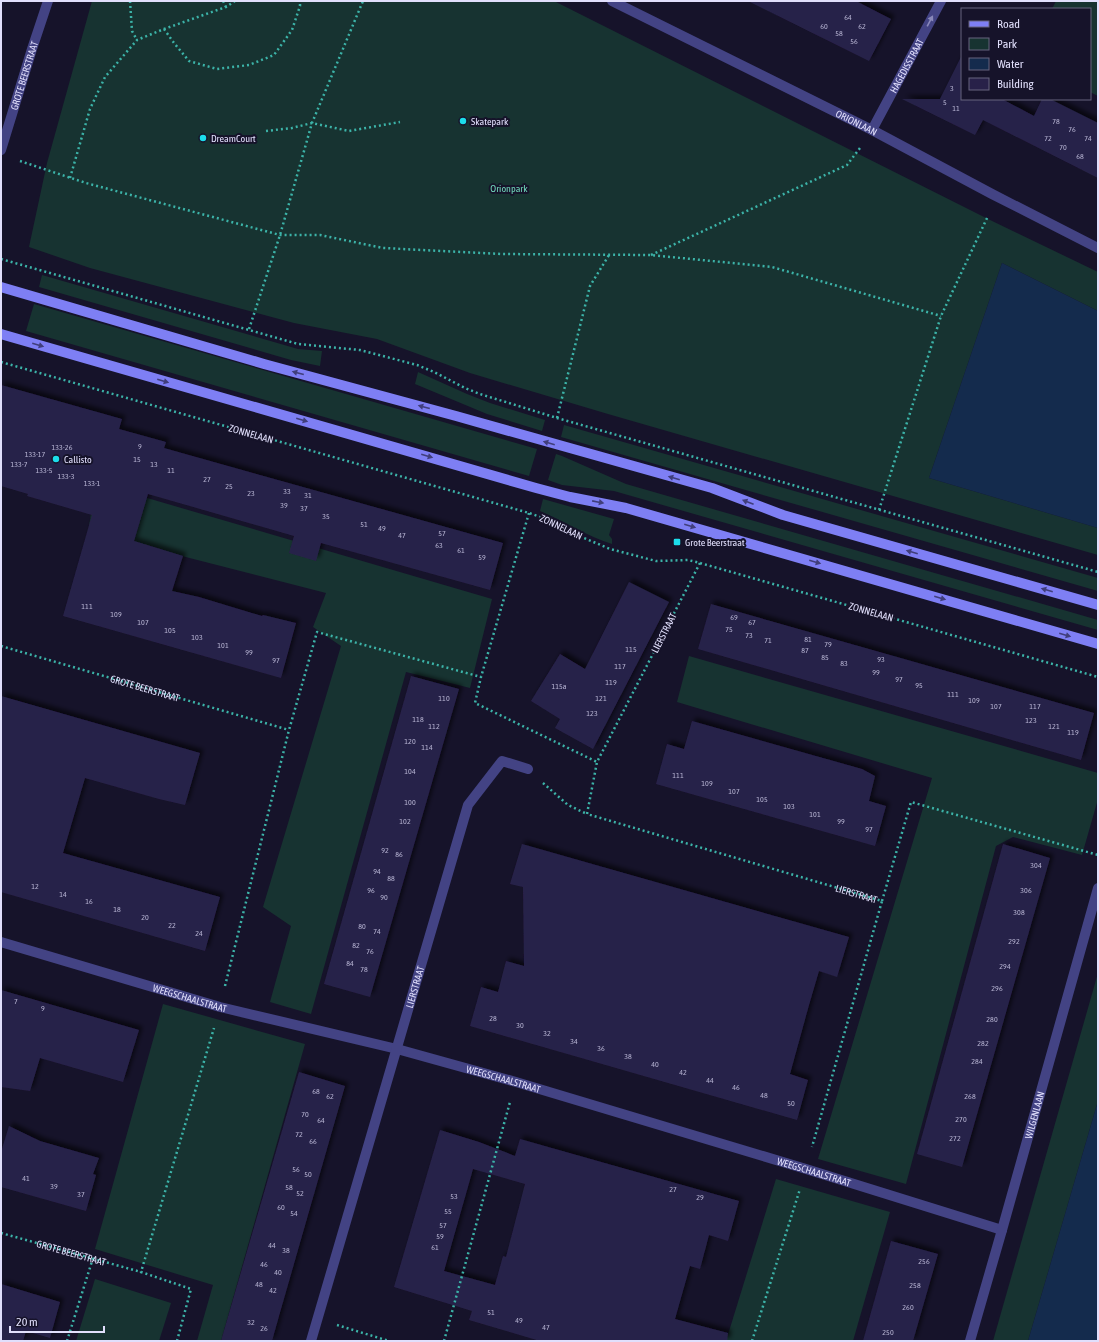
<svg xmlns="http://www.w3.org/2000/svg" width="1099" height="1342" viewBox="0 0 1099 1342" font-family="'Asap Condensed',sans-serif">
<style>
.green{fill:#173331}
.water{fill:#142b4d}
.building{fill:#282149;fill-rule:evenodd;filter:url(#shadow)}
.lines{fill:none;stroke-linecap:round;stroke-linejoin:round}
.path{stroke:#3cb3a8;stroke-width:2.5;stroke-dasharray:2 3;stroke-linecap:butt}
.street{stroke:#434384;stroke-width:10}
.secondary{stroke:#7e7ff4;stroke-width:10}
.oneway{fill:#8a89ba}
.oneway2{fill:#403e7b}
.poi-dot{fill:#1cddeb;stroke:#16132a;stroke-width:1.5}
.labels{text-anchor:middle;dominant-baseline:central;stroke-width:4;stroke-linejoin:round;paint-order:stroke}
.number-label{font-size:8px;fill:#b3b0cf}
.street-label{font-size:10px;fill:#e1dffc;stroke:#16132a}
.poi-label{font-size:10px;fill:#e1dffc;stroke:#16132a;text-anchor:start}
.park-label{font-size:10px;fill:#70d7ba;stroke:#16132a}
</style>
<defs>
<filter id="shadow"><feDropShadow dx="3.5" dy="-3.5" stdDeviation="2" flood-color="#0009"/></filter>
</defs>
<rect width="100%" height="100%" fill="#16132a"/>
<g class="green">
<polygon points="92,1 554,1 988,219 1098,272 1098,311 1002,263 929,478 1098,528 1098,555 608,414 470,373 377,339 294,323 90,268 29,247 47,163"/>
<polygon points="1056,1 1098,1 1098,96 1090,92 1090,9 1052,9"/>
<polygon points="42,275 298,349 322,351 320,366 291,360 39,287"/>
<polygon points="34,304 537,449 529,476 26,331"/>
<polygon points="418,372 467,394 490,403 545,420 542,431 487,414 415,384"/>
<polygon points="564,425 1098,578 1098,591 561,437"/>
<polygon points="556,454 562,456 626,484 1098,620 1098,630 614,491 562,485 548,480"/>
<polygon points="96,483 492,599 470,688 406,672 311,1014 270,1002 291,926 263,907 341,646 313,627 326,593 88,532"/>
<path d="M543,499L614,519L609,535L612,539V544C587,536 564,521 540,511Z"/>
<polygon points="689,656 1098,773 1098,799 1082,855 1013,837 996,846 906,1184 818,1159 932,778 677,702"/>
<polygon points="1098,973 1098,1101 1028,1341 993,1341"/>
<polygon points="163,1004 305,1044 221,1341 197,1341 213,1285 95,1249"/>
<polygon points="776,1179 890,1212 853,1341 726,1341"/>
<polygon points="95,1279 171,1303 159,1341 76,1341"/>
</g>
<g class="water">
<polygon points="1002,263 1098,311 1098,528 929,478"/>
<polygon points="1098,1101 1098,1341 1028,1341"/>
</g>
<g class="building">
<polygon points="748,1 856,1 891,19 869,61"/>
<polygon points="962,55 962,99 1002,99 1034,116 1042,99 1050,99 1098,123 1098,178 983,120 975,135 902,99 940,99"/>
<polygon points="1,385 122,419 119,429 166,442 164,448 503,543 490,590 321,543 316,561 289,553 294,536 148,494 134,541 183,556 172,591 199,597 262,616 263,615 296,623 281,678 63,616 92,515 27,496 28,494 1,486"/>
<polygon points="629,582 669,602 593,749 555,728 560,719 531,701 560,654 585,669"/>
<polygon points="711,604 1094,713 1081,760 698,649"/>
<polygon points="411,676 459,689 370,997 324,984"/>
<polygon points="1,696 200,753 185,805 159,799 85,778 63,853 220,897 205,951 1,892"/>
<polygon points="692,721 862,769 875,776 869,801 886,806 875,846 656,784 667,744 684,749"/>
<polygon points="522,844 849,937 837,977 819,971 809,1005 790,1074 808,1080 797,1120 470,1026 481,987 498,992 506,961 524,966 523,887 510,884"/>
<polygon points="1003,844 1050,858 962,1167 917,1154"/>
<polygon points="1,990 139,1030 123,1082 40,1058 30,1091 1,1087"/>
<polygon points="299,1072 345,1086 279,1316 272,1341 221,1341"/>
<polygon points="9,1126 40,1141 99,1158 93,1174 96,1175 86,1211 1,1187 1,1152"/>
<path d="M440,1130L479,1142L515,1156L520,1139L739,1201L728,1241L709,1235L700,1269L690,1266L675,1319L728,1333L727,1341H540L469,1320L472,1311L394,1287ZM473,1169L525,1184L506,1257L503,1256L495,1285L444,1271Z"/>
<polygon points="891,1241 938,1254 913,1341 863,1341"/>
<polygon points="1,1284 60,1302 50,1338 26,1331 23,1341 1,1341"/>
</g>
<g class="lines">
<g class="path">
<polyline points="130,1 132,31 137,40"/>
<polyline points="223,1 226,7"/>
<polyline points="164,29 174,43 189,61 217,69 249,65 274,55 292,30 300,6 300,1"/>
<polyline points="266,131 292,128 312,123 349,131 400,122"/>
<polyline points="20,161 86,183 280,235 320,235 383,248 501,254 651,255 772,267 941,316"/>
<polyline points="70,178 90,109 105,77 137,40 164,29 226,7 235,1"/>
<polyline points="651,255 847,165 860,148"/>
<polyline points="1,259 298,344 360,350 417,365 434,372 465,388 480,394 557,418 1098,572"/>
<polyline points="249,329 280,235 312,123 363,1"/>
<polyline points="1,362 529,513 549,520 577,535 610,549 656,561 688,560 700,563 1098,677"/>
<polyline points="557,418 590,286 609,255"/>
<polyline points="879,510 941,316 988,216"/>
<polyline points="529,513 481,677 475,703 597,762"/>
<path id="s1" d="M700,563L597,762L587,814L882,901L812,1147"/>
<path id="s2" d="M1,646L289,730"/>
<polyline points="543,783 568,805 587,814"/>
<polyline points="882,901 911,802 1098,855"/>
<polyline points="225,986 289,730 317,632 481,677"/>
<path id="s3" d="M1,1233L141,1272"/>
<polyline points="337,1325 389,1341"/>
<polyline points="67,1341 93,1258"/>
<polyline points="177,1341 191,1289 141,1272 214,1028"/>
<polyline points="444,1341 510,1102"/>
<polyline points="752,1341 800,1189"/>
</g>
<g class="street">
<path id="s4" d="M612,1L872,130L992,194L1098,248"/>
<path id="s5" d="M872,130L941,1"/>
<path id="s6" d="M1,150L32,49L48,1"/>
<path id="s7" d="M1,942L220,1007L397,1049L516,1082L806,1169L1002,1230"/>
<path id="s8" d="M311,1341L468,805L502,761L528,769"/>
<path id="s9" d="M970,1341L1002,1230L1098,888"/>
</g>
<g class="secondary">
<polyline points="1,287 264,364 456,416 712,488 783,515 1098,605"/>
<polyline points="1,334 536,488 570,497 626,508 1098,644"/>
</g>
</g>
<defs><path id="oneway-solid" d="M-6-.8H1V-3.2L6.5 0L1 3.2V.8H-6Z"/></defs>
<use class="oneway" href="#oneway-solid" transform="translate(930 21) rotate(-62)"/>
<g class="oneway2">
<use href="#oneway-solid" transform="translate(38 345) rotate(16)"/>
<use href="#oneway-solid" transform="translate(298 373) rotate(-165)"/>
<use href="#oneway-solid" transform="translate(163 381) rotate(16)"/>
<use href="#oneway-solid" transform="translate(424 407) rotate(-165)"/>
<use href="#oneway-solid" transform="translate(302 420) rotate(16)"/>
<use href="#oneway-solid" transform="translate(549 443) rotate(-164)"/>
<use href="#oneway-solid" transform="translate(427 456) rotate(16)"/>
<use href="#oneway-solid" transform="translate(674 478) rotate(-164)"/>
<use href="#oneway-solid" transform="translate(598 502) rotate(11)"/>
<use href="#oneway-solid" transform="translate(748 502) rotate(-159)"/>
<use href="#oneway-solid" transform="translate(690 526) rotate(16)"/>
<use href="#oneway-solid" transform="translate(912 552) rotate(-164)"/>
<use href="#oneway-solid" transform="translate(815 562) rotate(16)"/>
<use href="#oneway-solid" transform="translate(1047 590) rotate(-164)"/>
<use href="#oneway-solid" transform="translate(940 598) rotate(16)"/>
<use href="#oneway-solid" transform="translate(1065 635) rotate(16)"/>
</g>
<g class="poi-dot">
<circle cx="463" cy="121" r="4"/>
<circle cx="203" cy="138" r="4"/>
<circle cx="56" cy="459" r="4"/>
<rect x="673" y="538" width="8" height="8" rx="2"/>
</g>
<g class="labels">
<g class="number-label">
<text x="848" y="17">64</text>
<text x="824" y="26">60</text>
<text x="862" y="26">62</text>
<text x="839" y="33">58</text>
<text x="854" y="41">56</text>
<text x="952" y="88">3</text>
<text x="945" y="102">5</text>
<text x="956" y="108">11</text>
<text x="1056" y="121">78</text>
<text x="1072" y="129">76</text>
<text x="1048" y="138">72</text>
<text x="1088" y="138">74</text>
<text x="1063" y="147">70</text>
<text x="1080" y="156">68</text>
<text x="140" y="446">9</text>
<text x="62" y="447">133-26</text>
<text x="35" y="454">133-17</text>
<text x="137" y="459">15</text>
<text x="19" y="464">133-7</text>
<text x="154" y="464">13</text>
<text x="44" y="470">133-5</text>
<text x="171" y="470">11</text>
<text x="66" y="476">133-3</text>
<text x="207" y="479">27</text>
<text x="92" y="483">133-1</text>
<text x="229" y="486">25</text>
<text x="287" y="491">33</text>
<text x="251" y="493">23</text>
<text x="308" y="495">31</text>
<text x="284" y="505">39</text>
<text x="304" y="508">37</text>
<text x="326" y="516">35</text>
<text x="364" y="524">51</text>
<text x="382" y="528">49</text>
<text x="442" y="533">57</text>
<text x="402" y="535">47</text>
<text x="439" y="545">63</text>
<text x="461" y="550">61</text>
<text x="482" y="557">59</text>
<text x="87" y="606">111</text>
<text x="116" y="614">109</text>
<text x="734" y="617">69</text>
<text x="143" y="622">107</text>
<text x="752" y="622">67</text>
<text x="729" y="629">75</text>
<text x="170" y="630">105</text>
<text x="749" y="635">73</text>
<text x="197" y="637">103</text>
<text x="808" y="639">81</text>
<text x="768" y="640">71</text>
<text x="828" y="644">79</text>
<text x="223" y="645">101</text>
<text x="631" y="649">115</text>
<text x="805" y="650">87</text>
<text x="249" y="652">99</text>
<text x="825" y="657">85</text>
<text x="881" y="659">93</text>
<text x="276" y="660">97</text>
<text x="844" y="663">83</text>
<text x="620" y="666">117</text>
<text x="876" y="672">99</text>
<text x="899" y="679">97</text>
<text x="611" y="682">119</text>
<text x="919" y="685">95</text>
<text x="559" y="686">115a</text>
<text x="953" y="694">111</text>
<text x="444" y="698">110</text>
<text x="601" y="698">121</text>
<text x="974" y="700">109</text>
<text x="996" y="706">107</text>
<text x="1035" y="706">117</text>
<text x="592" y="713">123</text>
<text x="418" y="719">118</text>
<text x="1031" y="720">123</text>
<text x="434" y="726">112</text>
<text x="1054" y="726">121</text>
<text x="1073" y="732">119</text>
<text x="410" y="741">120</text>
<text x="427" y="747">114</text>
<text x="410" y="771">104</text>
<text x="678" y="775">111</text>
<text x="707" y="783">109</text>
<text x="734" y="791">107</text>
<text x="762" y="799">105</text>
<text x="410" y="802">100</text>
<text x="789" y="806">103</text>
<text x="815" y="814">101</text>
<text x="405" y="821">102</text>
<text x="841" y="821">99</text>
<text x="869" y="829">97</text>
<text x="385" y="850">92</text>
<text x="399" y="854">86</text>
<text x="1036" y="865">304</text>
<text x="377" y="871">94</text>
<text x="391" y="878">88</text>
<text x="35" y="886">12</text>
<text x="371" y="890">96</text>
<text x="1026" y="890">306</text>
<text x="63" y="894">14</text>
<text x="384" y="897">90</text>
<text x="89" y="901">16</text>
<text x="117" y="909">18</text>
<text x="1019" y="912">308</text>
<text x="145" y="917">20</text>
<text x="172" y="925">22</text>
<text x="362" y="926">80</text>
<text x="377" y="931">74</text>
<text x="199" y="933">24</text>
<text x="1014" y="941">292</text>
<text x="356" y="945">82</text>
<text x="370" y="951">76</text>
<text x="350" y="963">84</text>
<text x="1005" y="966">294</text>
<text x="364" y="969">78</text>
<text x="997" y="988">296</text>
<text x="16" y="1001">7</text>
<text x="43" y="1008">9</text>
<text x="493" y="1018">28</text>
<text x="992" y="1019">280</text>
<text x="520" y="1025">30</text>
<text x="547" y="1033">32</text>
<text x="574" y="1041">34</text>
<text x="983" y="1043">282</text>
<text x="601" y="1048">36</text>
<text x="628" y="1056">38</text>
<text x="977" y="1061">284</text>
<text x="655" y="1064">40</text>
<text x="683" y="1072">42</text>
<text x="710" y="1080">44</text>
<text x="736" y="1087">46</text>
<text x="316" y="1091">68</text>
<text x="764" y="1095">48</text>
<text x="330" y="1096">62</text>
<text x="970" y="1096">268</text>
<text x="791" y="1103">50</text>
<text x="305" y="1114">70</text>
<text x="961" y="1119">270</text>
<text x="321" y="1120">64</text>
<text x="299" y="1134">72</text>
<text x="955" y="1138">272</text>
<text x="313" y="1141">66</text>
<text x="296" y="1169">56</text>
<text x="308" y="1174">50</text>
<text x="26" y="1178">41</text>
<text x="54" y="1186">39</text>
<text x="289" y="1187">58</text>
<text x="673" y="1189">27</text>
<text x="300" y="1193">52</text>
<text x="81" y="1194">37</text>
<text x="454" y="1196">53</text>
<text x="700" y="1197">29</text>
<text x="281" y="1207">60</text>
<text x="448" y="1211">55</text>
<text x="294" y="1213">54</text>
<text x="443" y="1225">57</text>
<text x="440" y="1236">59</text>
<text x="272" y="1245">44</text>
<text x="435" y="1247">61</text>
<text x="286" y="1250">38</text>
<text x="924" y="1261">256</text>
<text x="264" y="1264">46</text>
<text x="278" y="1272">40</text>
<text x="259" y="1284">48</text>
<text x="915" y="1285">258</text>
<text x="273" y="1290">42</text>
<text x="908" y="1307">260</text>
<text x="491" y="1312">51</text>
<text x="519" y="1320">49</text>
<text x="251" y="1322">32</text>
<text x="546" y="1327">47</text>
<text x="264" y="1328">26</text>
<text x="888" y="1332">250</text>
</g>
<g class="street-label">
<text stroke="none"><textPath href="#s5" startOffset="73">HAGEDISSTRAAT</textPath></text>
<text stroke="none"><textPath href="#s6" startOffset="78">GROTE BEERSTRAAT</textPath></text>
<text stroke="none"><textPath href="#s4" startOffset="273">ORIONLAAN</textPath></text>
<text transform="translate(251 434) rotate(16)">ZONNELAAN</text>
<text transform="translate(561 527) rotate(25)">ZONNELAAN</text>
<text transform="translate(871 612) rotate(16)">ZONNELAAN</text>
<text transform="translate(664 633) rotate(-63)">LIERSTRAAT</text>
<text stroke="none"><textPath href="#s2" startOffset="150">GROTE BEERSTRAAT</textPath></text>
<text stroke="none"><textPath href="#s1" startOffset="558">LIERSTRAAT</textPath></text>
<text stroke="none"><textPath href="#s8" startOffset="369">LIERSTRAAT</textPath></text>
<text stroke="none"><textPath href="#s7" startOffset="197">WEEGSCHAALSTRAAT</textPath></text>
<text stroke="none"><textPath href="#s7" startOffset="521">WEEGSCHAALSTRAAT</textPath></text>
<text stroke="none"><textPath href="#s9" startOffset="235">WILGENLAAN</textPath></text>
<text stroke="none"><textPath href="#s7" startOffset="845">WEEGSCHAALSTRAAT</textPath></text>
<text stroke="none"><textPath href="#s3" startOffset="73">GROTE BEERSTRAAT</textPath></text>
</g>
<g class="poi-label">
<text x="471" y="121">Skatepark</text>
<text x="211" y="138">DreamCourt</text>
<text x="64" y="459">Callisto</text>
<text x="685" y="542">Grote Beerstraat</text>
</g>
<g class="park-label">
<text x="509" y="188">Orionpark</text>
</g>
</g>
<rect width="1099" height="1342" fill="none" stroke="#e1dffc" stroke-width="4"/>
<rect x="961" y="8" width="130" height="92" fill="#16132a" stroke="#67657e"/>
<rect x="969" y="21" width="20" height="6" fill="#7e7ff4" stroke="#67657e"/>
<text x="997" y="28" font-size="12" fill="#e1dffc">Road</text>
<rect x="969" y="38" width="20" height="12" fill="#173331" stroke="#67657e"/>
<text x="997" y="48" font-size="12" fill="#e1dffc">Park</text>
<rect x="969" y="58" width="20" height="12" fill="#142b4d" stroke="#67657e"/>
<text x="997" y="68" font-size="12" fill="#e1dffc">Water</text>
<rect x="969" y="78" width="20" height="12" fill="#282149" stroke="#67657e"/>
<text x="997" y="88" font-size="12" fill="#e1dffc">Building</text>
<path d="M10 1326v6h94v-6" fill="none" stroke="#e1dffc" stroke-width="2"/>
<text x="16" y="1326" font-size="12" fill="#e1dffc" stroke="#16132a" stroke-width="3" paint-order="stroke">20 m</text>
</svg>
